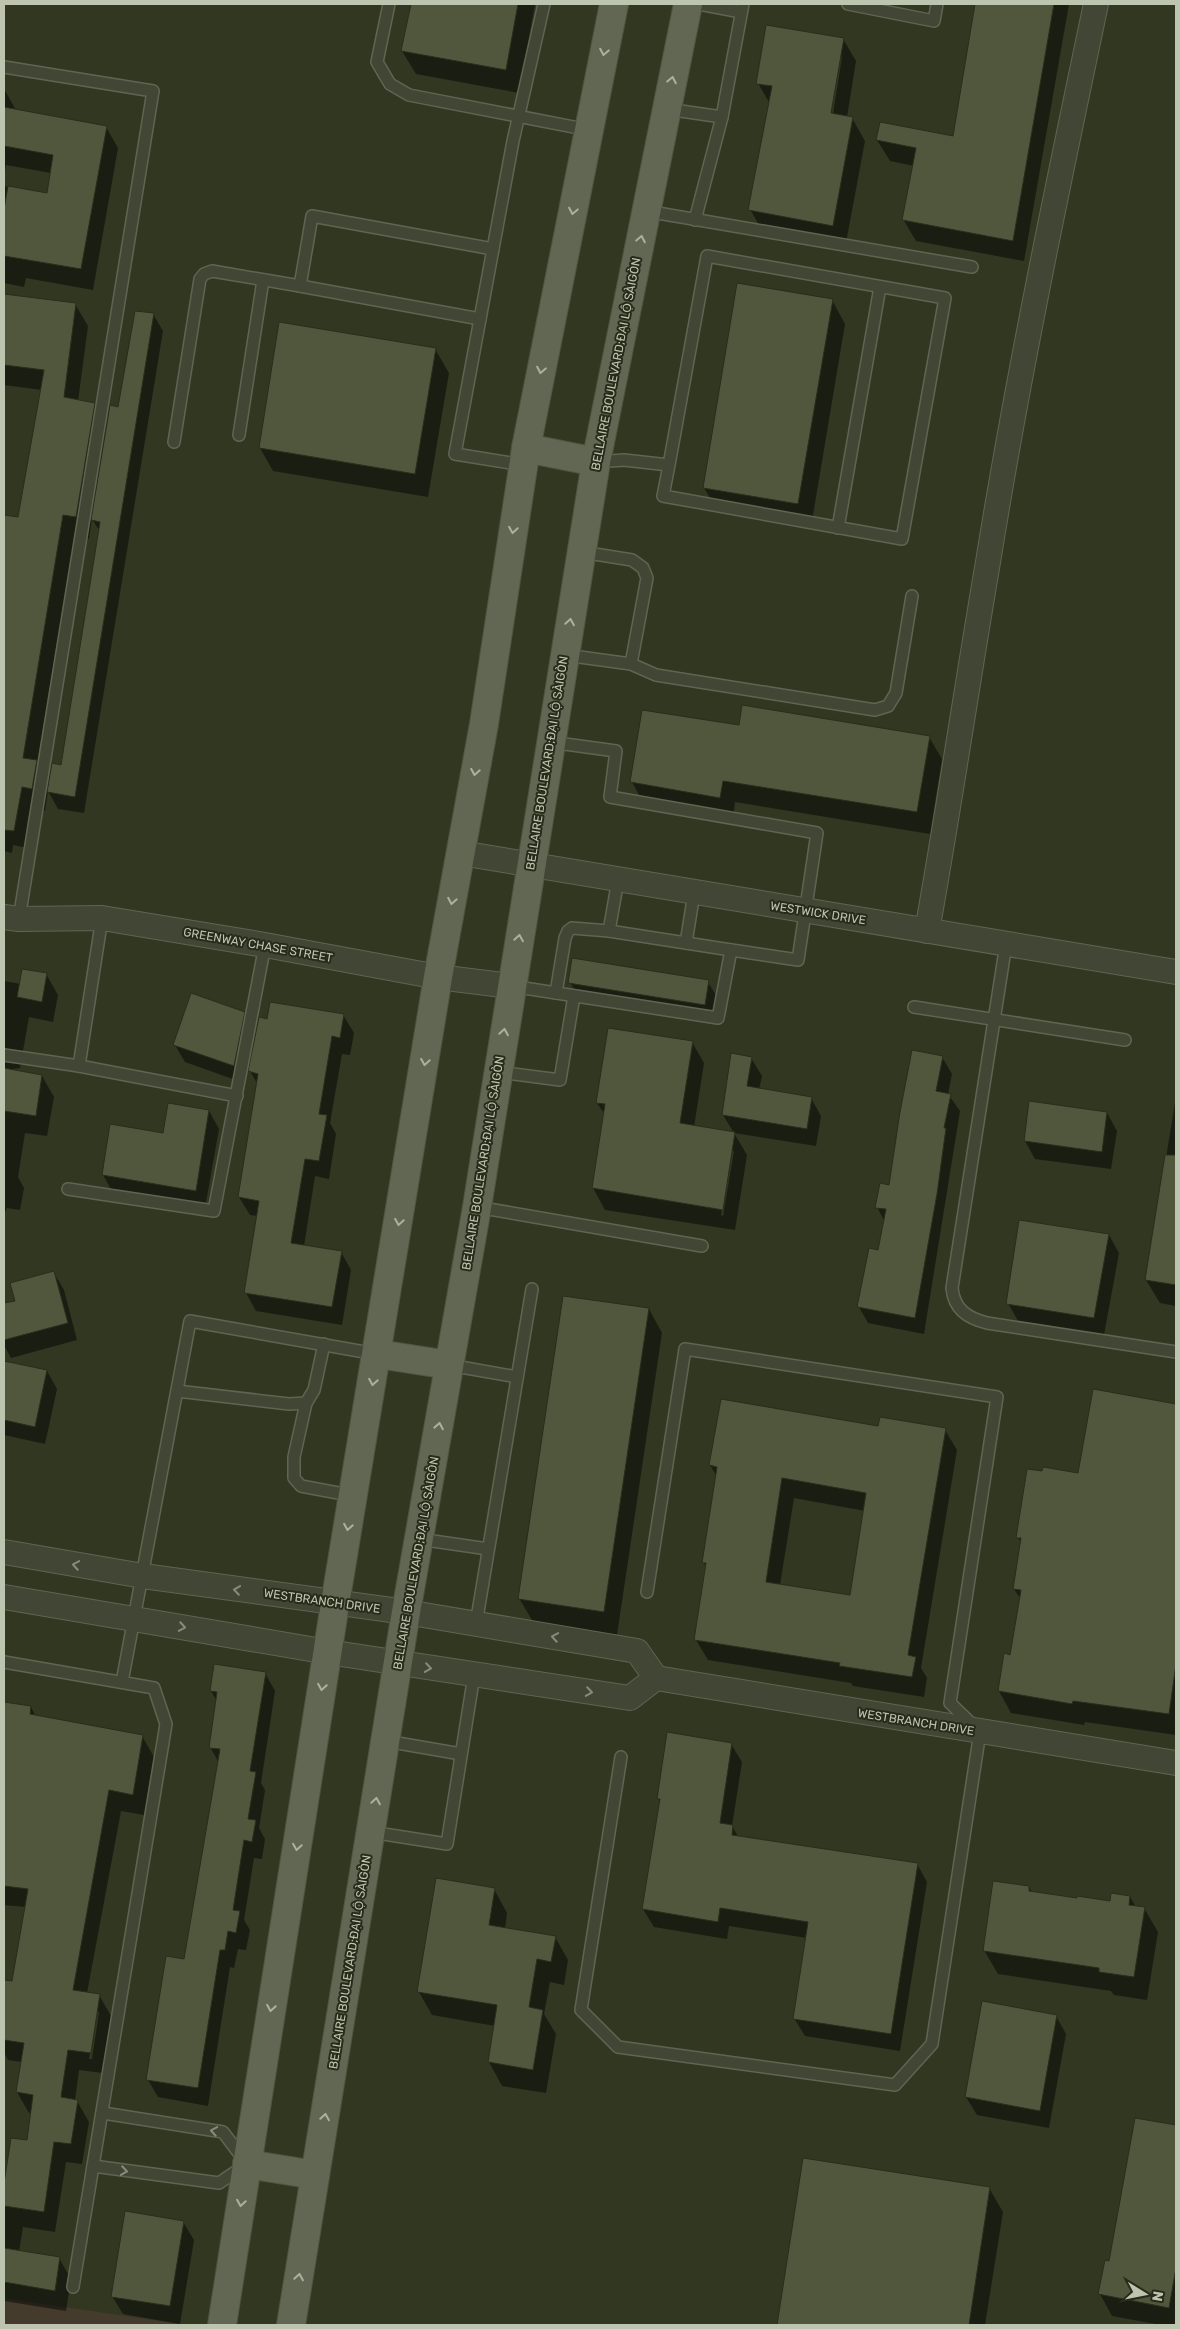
<svg xmlns="http://www.w3.org/2000/svg" width="1180" height="2329" viewBox="0 0 1180 2329" font-family="Rubik,sans-serif">
<style>
.green{fill:#453b2d}
.shadow{fill:#0007;fill-rule:evenodd}
.building{fill:#50573d;stroke:#292e1c;fill-rule:evenodd}
.lines{fill:none;stroke-linecap:round;stroke-linejoin:round}
.service-casing{stroke:#606552;stroke-width:14}
.minor-casing{stroke:#606552;stroke-width:26}
.primary-casing{stroke:#4e5441;stroke-width:30}
.service{stroke:#424735;stroke-width:11}
.minor{stroke:#424735;stroke-width:24}
.primary{stroke:#616752;stroke-width:28}
.oneway{stroke:#abb19c}
.oneway2{stroke:#868c78}
.labels{text-anchor:middle;dominant-baseline:central;stroke-width:4;stroke-linejoin:round;paint-order:stroke}
.street-label{font-size:12px;fill:#bdc4af;stroke:#272c1a}
</style>
<rect width="100%" height="100%" fill="#313721"/>
<polygon class="green" points="4,2298 179,2324 179,2325 4,2325"/>
<g class="shadow">
<polygon points="412,4 535,4 519,93 416,74 402,51"/>
<polygon points="976,4 1069,4 1024,261 916,241 903,219 914,166 890,161 877,140 954,138"/>
<path d="M843,39L856,61L847,117L852,118L865,141L845,248L763,232L750,209L770,104L758,83ZM840,57H842L832,120L829,119Z"/>
<polygon points="4,89 16,110 106,127 118,148 93,290 26,278 24,287 4,283 4,186 48,194 51,173 6,165 4,176"/>
<path d="M4,295L75,304L88,326L78,401L94,404L108,427L119,408L153,314L163,331L84,813L58,809L48,791L45,811L34,809L27,848L13,845L12,853L4,851V516L19,518L42,390L4,385ZM92,519L100,532L62,766L50,785L37,764L75,537L89,539Z"/>
<polygon points="832,300 845,324 811,527 718,511 704,488"/>
<polygon points="435,349 449,373 428,497 273,471 260,448"/>
<polygon points="740,727 929,737 942,759 930,834 735,802 733,819 644,804 632,782"/>
<polygon points="46,974 58,995 53,1022 29,1017 20,1068 13,1069 11,1071 42,1076 54,1097 47,1136 25,1133 18,1177 24,1188 20,1210 7,1208 4,1214 4,981 21,984"/>
<polygon points="570,982 708,982 718,999 715,1022 580,1000"/>
<polygon points="244,1013 254,1031 244,1083 185,1062 175,1045"/>
<polygon points="343,1015 354,1033 350,1055 342,1054 330,1123 336,1134 329,1179 315,1176 304,1246 341,1252 351,1270 342,1325 256,1311 246,1293 258,1216 250,1215 239,1197 258,1085 250,1071 268,1021"/>
<path d="M692,1042L704,1063L694,1127L734,1133L723,1115L751,1058L762,1076L759,1090L811,1098L821,1116L816,1146L734,1133L747,1155L735,1230L605,1210L593,1188L605,1115L597,1103ZM731,1151H734L723,1216L721,1215Z"/>
<polygon points="942,1057 952,1074 948,1094 960,1111 924,1334 868,1323 859,1307 879,1252 885,1222 877,1207 890,1187"/>
<polygon points="1176,1097 1176,1306 1160,1303 1146,1280"/>
<polygon points="209,1111 219,1129 205,1208 113,1193 103,1175 164,1135"/>
<polygon points="1107,1113 1117,1131 1111,1169 1035,1159 1025,1141"/>
<polygon points="1109,1235 1119,1253 1104,1335 1018,1321 1008,1303"/>
<polygon points="54,1273 64,1290 77,1340 11,1358 4,1345 4,1305 16,1301"/>
<polygon points="649,1309 662,1333 617,1635 533,1622 519,1598"/>
<polygon points="4,1362 47,1371 57,1389 45,1444 4,1435"/>
<polygon points="1094,1390 1176,1405 1176,1735 1085,1722 1084,1725 1011,1713 999,1691 1011,1656 1021,1600 1014,1589 1022,1545 1018,1537 1079,1474"/>
<path d="M879,1428L945,1430L957,1450L921,1668L927,1678L924,1697L853,1686L851,1683L708,1660L696,1640L707,1568L703,1562L717,1477L710,1465ZM794,1498L865,1511L851,1596L780,1585Z"/>
<polygon points="265,1673 275,1691 261,1783 265,1790 259,1828 265,1839 262,1859 254,1858 244,1920 250,1930 246,1950 238,1949 234,1968 230,1967 208,2106 158,2097 148,2080 185,1961 219,1763 210,1747 217,1701 211,1691"/>
<path d="M4,1704L31,1707L36,1717L142,1736L154,1757L144,1815L121,1811L87,1993L99,1995L111,2016L103,2073L79,2070L75,2101H77L89,2122L82,2164L66,2162L55,2232L23,2227L19,2252L59,2258L71,2279L66,2311L4,2301V2190L28,2142L32,2113H29L17,2092L22,2062L8,2060L4,2052V1981L13,1982L26,1907L4,1905ZM96,2012H99L92,2059H89Z"/>
<polygon points="731,1744 742,1762 732,1826 739,1838 917,1864 927,1882 900,2051 805,2036 794,2018 807,1938 729,1926 727,1939 654,1927 643,1909 661,1803 658,1799"/>
<polygon points="1029,1887 1032,1893 1111,1903 1130,1897 1136,1907 1144,1908 1158,1932 1147,2000 1114,1995 1111,1991 998,1974 984,1950"/>
<polygon points="494,1889 507,1913 505,1929 555,1937 568,1960 564,1985 550,1982 544,2014 556,2034 546,2093 502,2086 489,2062 495,2026 432,2015 419,1992"/>
<polygon points="1056,2016 1066,2034 1049,2128 977,2115 966,2097"/>
<polygon points="1136,2119 1176,2127 1176,2325 1161,2325 1112,2316 1100,2294 1110,2262"/>
<polygon points="804,2160 989,2188 1003,2212 985,2325 778,2325"/>
<polygon points="183,2222 194,2240 180,2324 123,2314 112,2296"/>
</g>
<g class="building">
<polygon points="411,4 518,4 506,70 401,51"/>
<polygon points="975,4 1054,4 1013,241 902,220 916,148 876,140 880,122 953,136"/>
<polygon points="766,25 844,38 831,113 853,117 833,226 748,210 772,86 756,84"/>
<polygon points="4,107 107,126 81,269 4,256 4,209 8,186 47,193 53,155 4,146"/>
<polygon points="737,283 833,299 798,504 703,488"/>
<polygon points="4,294 76,303 64,397 95,403 76,517 63,515 23,758 37,760 32,789 22,787 14,831 4,830 4,515 18,517 44,370 4,365"/>
<polygon points="135,311 154,313 75,797 47,792 52,763 61,765 100,522 91,520 110,405 118,407"/>
<polygon points="279,322 436,348 415,474 259,448"/>
<polygon points="742,705 930,736 917,812 723,781 720,798 630,782 642,710 739,725"/>
<polygon points="572,958 709,980 705,1005 568,983"/>
<polygon points="22,969 47,973 42,1002 17,997"/>
<polygon points="191,993 245,1012 234,1066 173,1045"/>
<polygon points="270,1002 344,1014 340,1038 332,1036 319,1114 327,1115 319,1161 305,1159 291,1243 342,1251 332,1307 244,1293 259,1201 238,1197 258,1074 248,1071 259,1017 267,1019"/>
<polygon points="608,1028 693,1041 680,1123 735,1132 723,1210 592,1188 605,1104 596,1103"/>
<polygon points="912,1050 943,1056 936,1091 951,1094 944,1128 946,1128 937,1194 915,1318 857,1307 869,1248 878,1250 886,1209 875,1208 880,1183 889,1185 900,1112"/>
<polygon points="731,1053 752,1057 747,1086 812,1097 807,1129 722,1115"/>
<polygon points="4,1068 42,1075 36,1116 4,1111"/>
<polygon points="1029,1101 1107,1112 1102,1152 1024,1141"/>
<polygon points="168,1103 209,1110 196,1191 102,1175 110,1124 163,1133"/>
<polygon points="1165,1155 1176,1155 1176,1285 1145,1280"/>
<polygon points="1019,1220 1109,1234 1094,1318 1006,1304"/>
<polygon points="54,1271 68,1323 4,1340 4,1303 15,1301 10,1283"/>
<polygon points="563,1296 649,1308 604,1612 518,1599"/>
<polygon points="4,1361 47,1370 35,1427 4,1420"/>
<polygon points="1093,1389 1176,1404 1176,1664 1169,1714 1073,1701 1072,1704 998,1691 1004,1653 1010,1655 1021,1590 1013,1589 1021,1538 1016,1538 1027,1469 1042,1471 1043,1467 1078,1473"/>
<path d="M721,1399L878,1426L880,1417L946,1428L908,1655L916,1657L912,1677L839,1666L840,1663L694,1640L706,1563H702L717,1467L709,1465ZM782,1478L866,1493L850,1595L766,1582Z"/>
<polygon points="214,1664 266,1672 250,1771 256,1772 248,1819 256,1820 252,1842 244,1840 233,1910 240,1911 236,1933 228,1931 225,1950 220,1950 198,2088 146,2080 166,1956 184,1959 220,1749 209,1748 217,1692 210,1691"/>
<polygon points="4,1702 31,1706 30,1714 143,1735 133,1795 109,1790 73,1990 100,1994 91,2053 68,2050 61,2097 78,2100 71,2144 54,2142 44,2212 4,2206 4,2183 11,2138 27,2140 33,2095 16,2092 24,2043 4,2040 4,1980 12,1981 28,1889 4,1886"/>
<polygon points="667,1732 732,1743 720,1823 733,1825 732,1835 918,1863 891,2034 793,2019 808,1922 720,1908 718,1922 642,1909 660,1799 657,1799"/>
<polygon points="436,1878 495,1888 489,1925 556,1936 551,1962 537,1959 529,2007 543,2010 533,2070 488,2062 497,2005 417,1992"/>
<polygon points="993,1881 1029,1886 1029,1891 1077,1898 1077,1896 1110,1901 1111,1893 1130,1896 1129,1905 1145,1907 1134,1977 1099,1972 1099,1968 983,1951"/>
<polygon points="982,2001 1057,2015 1040,2111 965,2097"/>
<polygon points="1135,2118 1176,2125 1176,2268 1169,2308 1098,2294 1105,2260 1109,2261"/>
<polygon points="803,2158 990,2187 969,2325 777,2325"/>
<polygon points="125,2211 184,2221 170,2306 111,2297"/>
<polygon points="4,2248 60,2257 55,2291 4,2282"/>
</g>
<g class="lines">
<g class="service-casing">
<g id="service">
<polyline points="389,4 377,62 390,84 409,95 589,130"/>
<polyline points="699,4 741,12"/>
<polyline points="848,4 934,21 937,4"/>
<polyline points="4,67 153,91 19,919"/>
<polyline points="667,109 722,117"/>
<polyline points="646,211 972,267"/>
<polyline points="695,220 722,117 743,4"/>
<polyline points="480,319 300,286 312,216 493,249"/>
<polyline points="239,435 263,280"/>
<polyline points="174,442 200,279 204,274 212,271 300,286"/>
<polyline points="596,462 624,460 669,465 707,256 945,298 902,539 663,496 669,465"/>
<polyline points="523,465 455,454 513,141 544,4"/>
<polyline points="838,528 880,287"/>
<polyline points="565,655 631,664 647,578 643,568 632,560 582,552"/>
<polyline points="631,664 656,675 875,710 888,706 896,693 912,596"/>
<polyline points="609,931 618,880"/>
<polyline points="686,943 694,893"/>
<path d="M1006,944L952,1288C954,1309 967,1318 987,1323L1176,1352"/>
<polyline points="511,986 718,1018 731,950 798,960 817,833 610,797 616,751 550,742"/>
<polyline points="556,993 565,938 568,931 572,928 609,931 731,950"/>
<polyline points="914,1007 1125,1040"/>
<polyline points="4,1055 79,1066 237,1096"/>
<polyline points="79,1066 102,918"/>
<polyline points="498,1072 560,1080 574,996"/>
<polyline points="68,1189 214,1211 265,945"/>
<polyline points="477,1207 702,1246"/>
<polyline points="449,1365 517,1377"/>
<polyline points="177,1391 289,1404 306,1403 314,1390 324,1344"/>
<polyline points="306,1403 294,1457 294,1478 301,1486 354,1496"/>
<polyline points="419,1539 488,1549"/>
<polyline points="476,1624 532,1289"/>
<polyline points="4,1662 154,1688 166,1724 73,2287"/>
<polyline points="122,1682 190,1321 376,1354"/>
<polyline points="386,1741 461,1754"/>
<polyline points="621,1757 581,2010 618,2047 895,2085 932,2044 980,1732 950,1703 997,1397 685,1349 647,1592"/>
<polyline points="371,1832 447,1844 474,1675"/>
<polyline points="93,2166 219,2183 247,2164 223,2132 103,2113"/>
</g>
</g>
<g class="minor-casing">
<g id="minor">
<polyline points="461,853 1176,972"/>
<polyline points="4,917 19,919 102,918 265,945 438,977 511,986"/>
<path d="M927,931C949,808 967,685 988,562C1018,375 1057,189 1096,4"/>
<polyline points="4,1552 143,1576 406,1612 637,1651 656,1678 1176,1763"/>
<polyline points="4,1597 328,1652 630,1698 656,1678"/>
</g>
</g>
<g class="primary-casing">
<g id="primary">
<polyline points="526,448 596,462"/>
<polyline points="378,1354 449,1365"/>
<polyline points="247,2164 315,2175"/>
<polyline points="222,2325 335,1604 438,977 484,724 526,448 614,4"/>
<polyline points="291,2325 406,1612 477,1207 596,462 688,4"/>
</g>
</g>
<use href="#service" class="service"/>
<use href="#minor" class="minor"/>
<use href="#primary" class="primary"/>
</g>
<defs><path id="oneway-chevron" d="M-2-3.5L2.5 0L-2 3.5" fill="none" stroke-width="1.6" stroke-linecap="round" stroke-linejoin="round" transform="scale(1.25)"/></defs>
<g class="oneway">
<use href="#oneway-chevron" transform="translate(604 52) rotate(101)"/>
<use href="#oneway-chevron" transform="translate(672 80) rotate(-79)"/>
<use href="#oneway-chevron" transform="translate(573 211) rotate(101)"/>
<use href="#oneway-chevron" transform="translate(641 239) rotate(-79)"/>
<use href="#oneway-chevron" transform="translate(541 370) rotate(101)"/>
<use href="#oneway-chevron" transform="translate(513 530) rotate(99)"/>
<use href="#oneway-chevron" transform="translate(570 622) rotate(-81)"/>
<use href="#oneway-chevron" transform="translate(475 772) rotate(100)"/>
<use href="#oneway-chevron" transform="translate(452 901) rotate(100)"/>
<use href="#oneway-chevron" transform="translate(519 938) rotate(-81)"/>
<use href="#oneway-chevron" transform="translate(504 1032) rotate(-81)"/>
<use href="#oneway-chevron" transform="translate(425 1062) rotate(99)"/>
<use href="#oneway-chevron" transform="translate(399 1222) rotate(99)"/>
<use href="#oneway-chevron" transform="translate(373 1382) rotate(100)"/>
<use href="#oneway-chevron" transform="translate(439 1426) rotate(-80)"/>
<use href="#oneway-chevron" transform="translate(348 1527) rotate(100)"/>
<use href="#oneway-chevron" transform="translate(322 1687) rotate(99)"/>
<use href="#oneway-chevron" transform="translate(376 1801) rotate(-81)"/>
<use href="#oneway-chevron" transform="translate(297 1847) rotate(99)"/>
<use href="#oneway-chevron" transform="translate(271 2008) rotate(99)"/>
<use href="#oneway-chevron" transform="translate(325 2117) rotate(-81)"/>
<use href="#oneway-chevron" transform="translate(241 2203) rotate(99)"/>
<use href="#oneway-chevron" transform="translate(299 2277) rotate(-81)"/>
</g>
<g class="oneway2">
<use href="#oneway-chevron" transform="translate(76 1565) rotate(-170)"/>
<use href="#oneway-chevron" transform="translate(237 1590) rotate(-172)"/>
<use href="#oneway-chevron" transform="translate(182 1627) rotate(10)"/>
<use href="#oneway-chevron" transform="translate(555 1637) rotate(-170)"/>
<use href="#oneway-chevron" transform="translate(428 1668) rotate(8)"/>
<use href="#oneway-chevron" transform="translate(589 1692) rotate(9)"/>
<use href="#oneway-chevron" transform="translate(214 2131) rotate(-170)"/>
<use href="#oneway-chevron" transform="translate(124 2171) rotate(8)"/>
</g>
<g class="labels">
<g class="street-label">
<text transform="translate(616 364) rotate(-79)">BELLAIRE BOULEVARD;ĐẠI LỘ SÀIGÒN</text>
<text transform="translate(547 763) rotate(-81)">BELLAIRE BOULEVARD;ĐẠI LỘ SÀIGÒN</text>
<text transform="translate(818 913) rotate(9)">WESTWICK DRIVE</text>
<text transform="translate(258 945) rotate(10)">GREENWAY CHASE STREET</text>
<text transform="translate(483 1163) rotate(-81)">BELLAIRE BOULEVARD;ĐẠI LỘ SÀIGÒN</text>
<text transform="translate(416 1563) rotate(-80)">BELLAIRE BOULEVARD;ĐẠI LỘ SÀIGÒN</text>
<text transform="translate(322 1601) rotate(8)">WESTBRANCH DRIVE</text>
<text transform="translate(916 1722) rotate(9)">WESTBRANCH DRIVE</text>
<text transform="translate(350 1962) rotate(-81)">BELLAIRE BOULEVARD;ĐẠI LỘ SÀIGÒN</text>
</g>
</g>
<rect width="1180" height="2329" fill="none" stroke="#bdc4af" stroke-width="10"/>
<g transform="translate(1145 2294) rotate(100)" stroke="#272c1a" stroke-width="4" paint-order="stroke">
<path d="M0-4L9 19L0 12L-9 19Z" fill="#bdc4af"/>
<text y="-8" font-size="14" font-weight="bold" text-anchor="middle" fill="#bdc4af">N</text>
</g>
</svg>
